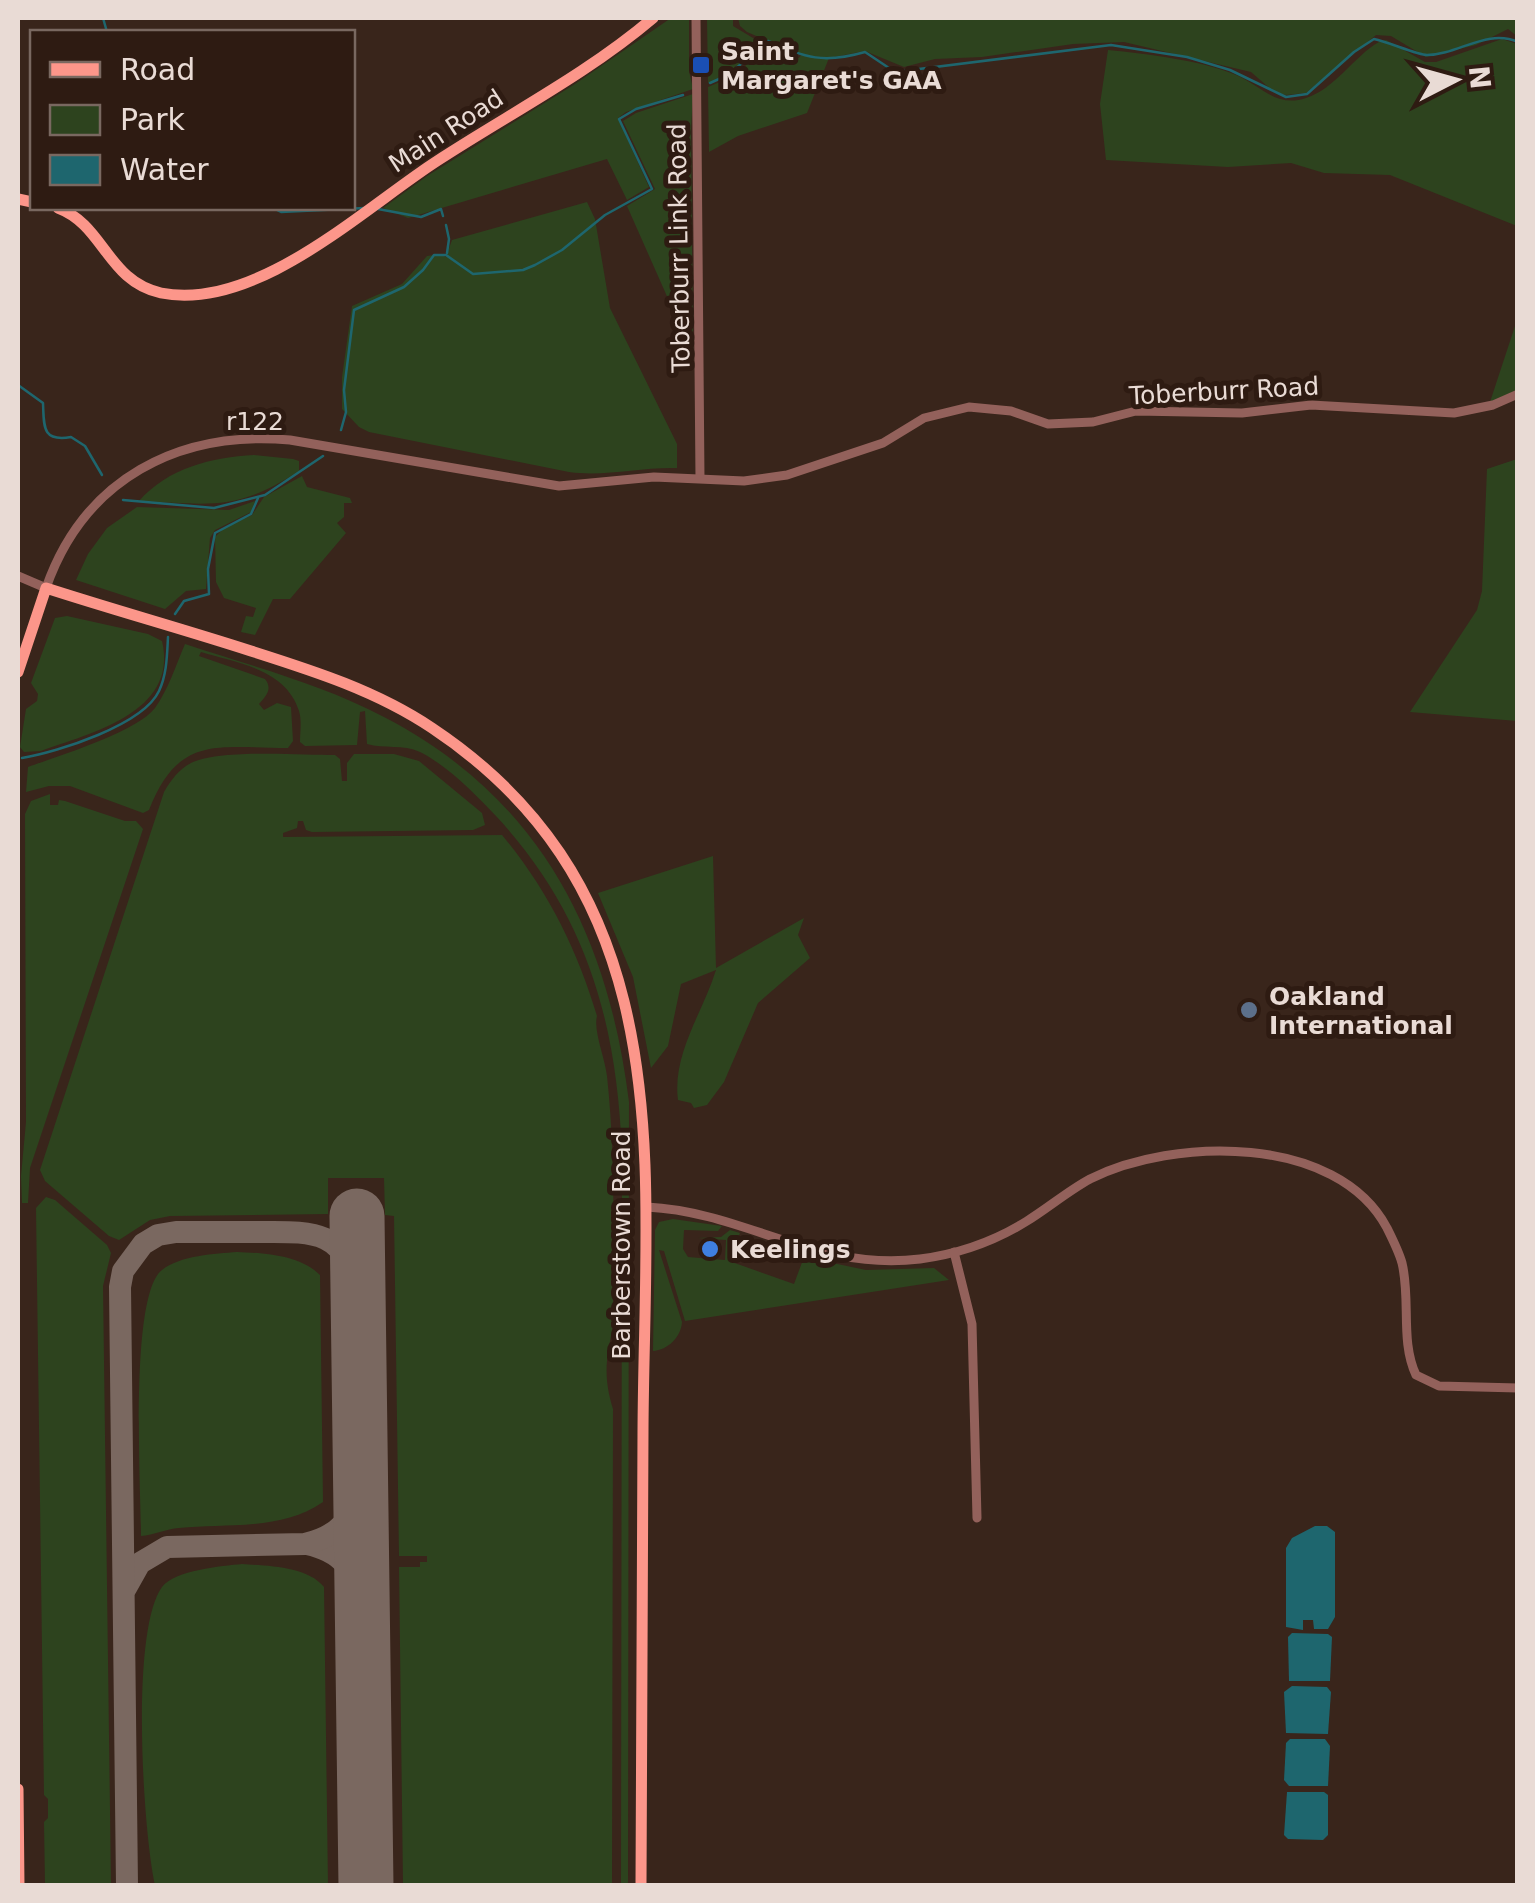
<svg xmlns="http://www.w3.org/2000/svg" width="1535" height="1903" viewBox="0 0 1535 1903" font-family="'DejaVu Sans',sans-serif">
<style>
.green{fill:#2d431e}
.water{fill:#1e666e}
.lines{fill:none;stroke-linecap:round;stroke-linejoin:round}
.stream{stroke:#1e666e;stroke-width:2.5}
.taxiway{stroke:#7a6860;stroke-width:22}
.runway{stroke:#7a6860;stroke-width:55}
.minor{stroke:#93615b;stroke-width:9}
.major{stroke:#fc968a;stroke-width:11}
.transit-dot{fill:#1a4fb4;stroke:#2e1b12;stroke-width:4}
.service-dot{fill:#5c6f8a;stroke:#2e1b12;stroke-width:4}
.shop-dot{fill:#3f7fe0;stroke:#2e1b12;stroke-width:4}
.labels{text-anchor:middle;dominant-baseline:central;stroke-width:10;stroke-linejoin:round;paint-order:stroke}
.poi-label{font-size:25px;font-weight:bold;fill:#e9dbd5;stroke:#2e1b12;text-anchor:start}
.street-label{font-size:25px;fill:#e9dbd5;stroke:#2e1b12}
</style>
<rect width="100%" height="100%" fill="#39251b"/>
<g class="green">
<polygon points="671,18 689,18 689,71 693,89 626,112 618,118 649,187 627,200 607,159 408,218 383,208 427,176 575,84"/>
<polygon points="707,18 733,18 733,26 763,44 727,74 708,83"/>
<polygon points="738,18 1517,18 1518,37 1508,29 1476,45 1426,57 1391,36 1376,35 1306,93 1286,95 1274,92 1251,72 1124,42 1073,44 982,57 935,59 904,67 865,51 829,58 807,113 738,136 709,152 708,87 734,76 768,45 799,58 801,55 747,32 740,26"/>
<path d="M1502,39L1517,44V226L1390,175L1324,173L1291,163L1228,167L1106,160L1100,104L1108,50C1147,54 1200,60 1236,75C1262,86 1276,108 1306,98C1335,89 1354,56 1379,42L1386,40L1425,62H1436Z"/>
<polygon points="693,94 691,130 693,355 627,206 655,189 623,121 636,113"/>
<path d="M587,202L595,219L610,308L677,444V468C640,467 605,477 569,472L369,432L359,427L342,409V377L352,306L402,284L427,256L440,254L446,257L452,240Z"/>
<polygon points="1517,320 1517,390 1490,402"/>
<path d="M254,455L293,459L299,461V471C236,512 210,504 139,501C168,468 212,457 254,455Z"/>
<polygon points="1517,459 1517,721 1410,712 1477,610 1482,591 1487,469"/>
<polygon points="302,476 307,487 350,498 352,503 344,503 344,517 337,523 346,533 290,599 273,599 255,635 241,632 246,616 253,617 256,608 224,598 216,582 215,537 223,529 252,515 264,497"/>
<polygon points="255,501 251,512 215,530 210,538 206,589 186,591 165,609 76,580 88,554 107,528 137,507 229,510"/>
<path d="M67,616L148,634L162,641C179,713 90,733 41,751L24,752L20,747L26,709L37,701L38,694L31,683L55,618Z"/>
<path d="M185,644C251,666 322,684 384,717C540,798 608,933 629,1102L628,1885H621L622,1154C617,1023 587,914 496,816C475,794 448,766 420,752C403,744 384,749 367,744L365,711L360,712L357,745L305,746L300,742C300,732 302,721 299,711C286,669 237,663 201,652L199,656L265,679C273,689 266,696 259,704L264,710L277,703L291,707L293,741L288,748C217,748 179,734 149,810L143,813L70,786H49L26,792L28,767C58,756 137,732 155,708C168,690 176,665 185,644Z"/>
<path d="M354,754H394L419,761L482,813L485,825L473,830L312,832L306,830L303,821H298L297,828L283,833V837L502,835C547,889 577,949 597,1016C593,1030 605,1058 607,1076C616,1159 613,1243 613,1327C606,1359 603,1376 613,1409L612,1885H403L399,1567H420V1562H427V1556H399L394,1216L385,1215L384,1178H328V1214L170,1216L150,1220L119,1240L109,1236L45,1181L40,1170L164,792C171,780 179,769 191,763C220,749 300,755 335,755L340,759L342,781H347V763Z"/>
<polygon points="50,794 50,805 58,805 59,800 65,801 125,821 136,821 143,829 30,1168 28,1203 22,1203 21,1176 26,1122 25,814 31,801"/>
<path d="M713,856L716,968L804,918L798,935L810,958L758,1003L724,1082L707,1105L694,1108L691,1103L678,1100C672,1054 703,1012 716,970L681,984L668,1046L651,1068L633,977L598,893Z"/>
<polygon points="46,1197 55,1200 107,1245 111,1253 103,1286 111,1885 45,1885 44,1822 48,1818 48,1799 44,1795 36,1208"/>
<path d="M673,1219L722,1226L718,1231L684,1230L683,1249L688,1257L725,1260L726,1240L698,1238L721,1237L730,1230L740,1233L729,1261L794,1284L804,1257L866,1270L934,1268L949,1280L685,1321L664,1251L659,1250L682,1322C681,1337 668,1350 653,1351L655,1230L659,1222Z"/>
<path d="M237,1252C264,1253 300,1255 320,1275L323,1502C281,1531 227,1523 179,1528C166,1529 154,1535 141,1536C141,1491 129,1295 162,1270C181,1255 215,1254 237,1252Z"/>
<path d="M242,1564C268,1566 307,1566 324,1587L328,1885H155C143,1831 130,1631 162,1587C175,1570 222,1566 242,1564Z"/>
</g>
<g class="water">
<polygon points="1315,1526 1327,1526 1335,1532 1335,1617 1328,1629 1314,1629 1313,1620 1303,1620 1303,1630 1286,1627 1286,1548 1292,1538"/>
<polygon points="1292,1633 1328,1634 1332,1637 1330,1681 1289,1681 1288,1637"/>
<polygon points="1292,1686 1327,1687 1331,1692 1328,1734 1286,1733 1284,1692"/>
<polygon points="1290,1739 1325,1739 1330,1746 1328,1786 1289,1786 1284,1780 1286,1743"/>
<polygon points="1287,1792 1324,1792 1328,1795 1328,1835 1323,1840 1288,1839 1284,1835"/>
</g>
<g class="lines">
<g class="stream">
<polyline points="103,18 107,32"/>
<path d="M710,83L728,75L768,41C807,58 823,64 865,52L895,72L1111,45L1187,57L1230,70L1286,97L1307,94L1354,52L1374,39C1389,42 1417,55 1427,55C1458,55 1487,28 1518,42"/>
<polyline points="273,208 281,212 365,208"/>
<polyline points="378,209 421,217 441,209 443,216"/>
<polyline points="446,225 449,239 447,253"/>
<path d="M18,385L43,403C44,427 42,442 71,437L85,446L102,475"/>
<polyline points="341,430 346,412 344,390 354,310 404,287 423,270 434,255 446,255 473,274 523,270 535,265 562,250 605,215 652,189 619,119 636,109 683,95"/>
<polyline points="123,500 214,508 265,495 323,456"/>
<polyline points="175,614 184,601 209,594 208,569 215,533 251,514 258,498"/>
<path d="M22,758C58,752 143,725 159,691C167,674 167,655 168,637"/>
</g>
<g class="taxiway">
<path d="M307,1544C344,1552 355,1571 362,1606"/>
<path d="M126,1588L140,1563L167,1547L305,1544C339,1536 353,1519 360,1486"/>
<path d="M127,1886L120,1287L123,1271L143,1244L158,1235L176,1232C203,1232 229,1232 256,1232C308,1232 345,1227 358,1289"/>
</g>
<polyline class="runway" points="357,1216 366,1886"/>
<g class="minor">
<polyline points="696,18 700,478"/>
<path d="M18,576L46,588C84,479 178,430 290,440L559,486L654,477L744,481L787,475L883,443L924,418L969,407L1011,411L1048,424L1093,422L1136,411L1242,413L1311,405L1454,413L1493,405L1518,394"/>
<path d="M647,1207C746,1212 817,1272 920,1259C958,1254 995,1241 1027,1221C1048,1208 1068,1191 1090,1179C1173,1137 1337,1134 1387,1228C1392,1238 1399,1252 1402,1263C1411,1300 1400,1341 1416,1375L1439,1386L1518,1388"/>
<polyline points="954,1252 972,1324 977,1518"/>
</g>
<g class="major">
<polyline points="18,199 32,202"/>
<path d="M58,208C104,225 107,281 161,293C256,312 364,208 437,161C509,114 587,74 653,18"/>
<path d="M18,672L46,588C114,610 183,629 251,651C314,671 377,691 432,728C686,897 644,1170 643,1432C642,1583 642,1734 641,1886"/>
<polyline points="18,1789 19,1886"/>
</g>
</g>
<rect class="transit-dot" x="691" y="55" width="20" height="20" rx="5"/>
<circle class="service-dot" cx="1249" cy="1010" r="10"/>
<circle class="shop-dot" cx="710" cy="1249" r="10"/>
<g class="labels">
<g class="poi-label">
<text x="721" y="51">Saint<tspan x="721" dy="29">Margaret's GAA</tspan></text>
<text x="1269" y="996">Oakland<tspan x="1269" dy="29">International</tspan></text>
<text x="730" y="1249">Keelings</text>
</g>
<g class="street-label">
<text transform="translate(446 131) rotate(-33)">Main Road</text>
<text transform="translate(679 248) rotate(-91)">Toberburr Link Road</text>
<text transform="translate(1224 391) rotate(-3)">Toberburr Road</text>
<text x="255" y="421">r122</text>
<text transform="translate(621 1245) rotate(-90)">Barberstown Road</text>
</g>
</g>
<rect width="1535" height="1903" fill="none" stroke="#e9dbd5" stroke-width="40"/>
<rect x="30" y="30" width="325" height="180" fill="#2e1b12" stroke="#796860" stroke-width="2.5"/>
<rect x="50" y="62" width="50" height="15" fill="#fc968a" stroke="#796860" stroke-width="2.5"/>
<text x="120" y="80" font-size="30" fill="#e9dbd5">Road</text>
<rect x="50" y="105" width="50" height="30" fill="#2d431e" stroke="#796860" stroke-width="2.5"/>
<text x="120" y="130" font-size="30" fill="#e9dbd5">Park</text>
<rect x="50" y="155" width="50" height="30" fill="#1e666e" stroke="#796860" stroke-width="2.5"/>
<text x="120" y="180" font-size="30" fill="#e9dbd5">Water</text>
<g transform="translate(1455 80) rotate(84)" stroke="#2e1b12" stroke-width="8" paint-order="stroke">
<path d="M0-8L18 38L0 25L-18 38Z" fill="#e9dbd5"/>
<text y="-15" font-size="28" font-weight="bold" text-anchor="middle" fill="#e9dbd5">N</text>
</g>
</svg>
